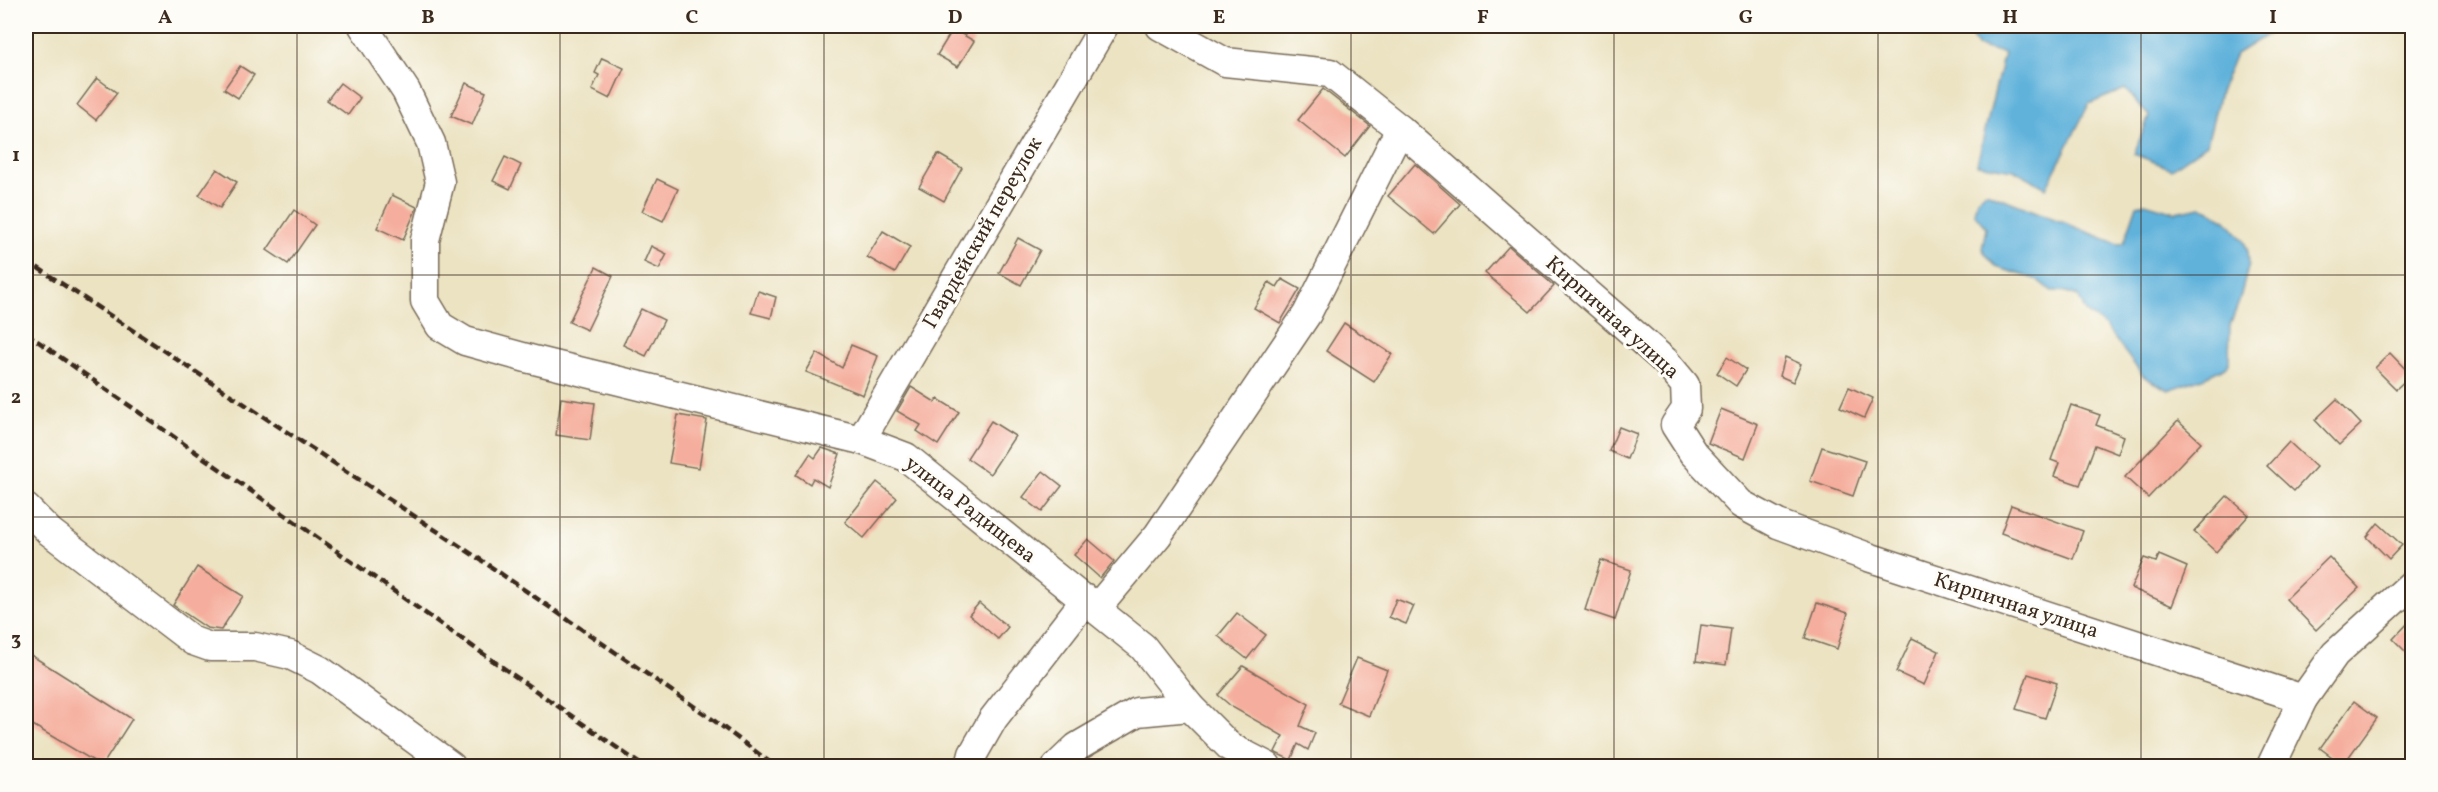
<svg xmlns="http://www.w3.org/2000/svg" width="2438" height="792" viewBox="0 0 2438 792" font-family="Vollkorn,serif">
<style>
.water{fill:#60b2db;stroke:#4e6e7c;stroke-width:1.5}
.building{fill:#f5ae9d}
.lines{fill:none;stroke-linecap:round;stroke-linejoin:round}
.minor-casing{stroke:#796b58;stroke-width:31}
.minor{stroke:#fff;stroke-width:28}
.rail{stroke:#3b2a1e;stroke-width:4.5;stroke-dasharray:9 4.5;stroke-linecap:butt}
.grid{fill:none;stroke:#3b2a1e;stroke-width:1.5;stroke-opacity:0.55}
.labels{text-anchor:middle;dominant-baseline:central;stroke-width:6;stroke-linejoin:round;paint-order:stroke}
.street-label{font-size:21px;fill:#3b2a1e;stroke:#fdfcf7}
.neatline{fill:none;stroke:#3b2a1e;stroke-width:2}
.grid-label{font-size:20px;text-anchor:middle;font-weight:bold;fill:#3b2a1e}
</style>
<rect width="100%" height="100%" fill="#fdfcf7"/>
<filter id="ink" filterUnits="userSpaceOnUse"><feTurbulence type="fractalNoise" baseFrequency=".0167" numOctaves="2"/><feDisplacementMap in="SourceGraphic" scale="12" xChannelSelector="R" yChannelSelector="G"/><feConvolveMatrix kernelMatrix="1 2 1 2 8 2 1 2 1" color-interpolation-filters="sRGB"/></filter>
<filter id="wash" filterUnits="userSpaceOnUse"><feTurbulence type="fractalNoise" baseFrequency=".008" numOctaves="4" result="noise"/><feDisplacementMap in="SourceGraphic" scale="24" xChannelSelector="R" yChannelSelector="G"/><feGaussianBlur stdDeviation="1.35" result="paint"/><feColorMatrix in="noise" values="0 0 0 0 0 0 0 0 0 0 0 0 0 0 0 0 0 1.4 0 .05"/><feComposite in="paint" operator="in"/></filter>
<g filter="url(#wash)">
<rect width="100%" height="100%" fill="#ece3c3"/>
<g class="water">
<polygon points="1966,26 2281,26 2236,54 2220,92 2207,144 2172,169 2134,154 2149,116 2125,89 2089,104 2046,188 2014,170 1977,164 2004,53 1977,46"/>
<path d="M1986,192L2118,244L2124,243L2137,205L2145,203L2175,212L2201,207L2208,209L2226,220L2244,241L2248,252L2249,264L2239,302L2230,325L2229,363C2223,372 2181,386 2168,390L2143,376L2106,327L2086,312L2078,296L2063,291H2052L2035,279L1996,267L1982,249L1986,228L1974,213L1977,199Z"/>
</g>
<g id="blocks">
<g class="building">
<polygon points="953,29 974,41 958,67 937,55"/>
<polygon points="602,58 624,68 610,99 592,90 599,75 595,73"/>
<polygon points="240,66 254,75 238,98 224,89"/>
<polygon points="97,78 117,93 96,120 77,105"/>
<polygon points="340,83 360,98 348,115 327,100"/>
<polygon points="466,83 486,92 472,125 451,116"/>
<polygon points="1323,89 1370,126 1345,158 1298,120"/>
<polygon points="938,154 962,168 944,201 919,187"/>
<polygon points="505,157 521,165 510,189 493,181"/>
<polygon points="1415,164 1460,204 1434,234 1388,196"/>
<polygon points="217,169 237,182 220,208 199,195"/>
<polygon points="657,179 678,189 663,221 642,211"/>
<polygon points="392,195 417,207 403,240 377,228"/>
<polygon points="294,210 315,225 288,264 267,250"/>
<polygon points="883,231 910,247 895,273 867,257"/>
<polygon points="1018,238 1040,250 1021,285 999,273"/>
<polygon points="651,246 667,254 659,269 644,262"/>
<polygon points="1509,246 1554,286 1530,312 1485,273"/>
<polygon points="596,267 613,276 587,330 569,322"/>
<polygon points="1282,279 1300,289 1280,323 1254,308 1269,282 1277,287"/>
<polygon points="758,291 776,297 771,318 751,313"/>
<polygon points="641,309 664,320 646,356 623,345"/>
<polygon points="1344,323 1392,354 1374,382 1326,351"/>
<polygon points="851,345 878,356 863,395 806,372 817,353 842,368"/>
<polygon points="2390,353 2411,375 2396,389 2375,368"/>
<polygon points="1727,357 1746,370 1736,386 1717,373"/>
<polygon points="1785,357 1801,364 1793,382 1780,376"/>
<polygon points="911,387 935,402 938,399 959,412 938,445 917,431 921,425 897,411"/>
<polygon points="1849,387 1873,398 1864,418 1840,407"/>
<polygon points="561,398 595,403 590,440 556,435"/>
<polygon points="2337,399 2361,424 2339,445 2315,420"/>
<polygon points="2071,405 2100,415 2096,425 2124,436 2118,454 2095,445 2080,485 2054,476 2059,463 2051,460"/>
<polygon points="1721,409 1758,424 1745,458 1708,443"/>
<polygon points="678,415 707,420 699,468 669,463"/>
<polygon points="991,421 1015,436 990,474 967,458"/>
<polygon points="2178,421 2201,442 2148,498 2125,477"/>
<polygon points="1619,427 1637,434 1627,459 1609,451"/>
<polygon points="2289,442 2316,467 2294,491 2267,466"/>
<polygon points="1822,447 1865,461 1853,496 1810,481"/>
<polygon points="822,448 840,454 828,487 813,478 810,484 796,475 810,454 815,458"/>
<polygon points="1043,471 1062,486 1042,512 1023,497"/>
<polygon points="877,482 897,498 864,538 845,522"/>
<polygon points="2227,496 2249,515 2216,552 2194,532"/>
<polygon points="2011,505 2083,531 2073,559 2001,533"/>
<polygon points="2378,523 2402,545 2389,559 2367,537"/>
<polygon points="1088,539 1114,561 1100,578 1074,555"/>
<polygon points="2159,555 2187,567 2172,606 2131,588 2144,558 2156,562"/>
<polygon points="2329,557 2359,588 2316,630 2286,599"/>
<polygon points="1601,560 1631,570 1615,620 1585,610"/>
<polygon points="197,567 243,596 221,630 207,628 173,605"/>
<polygon points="1396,599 1414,606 1406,624 1389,617"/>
<polygon points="979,603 1008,627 998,639 969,615"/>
<polygon points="1817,603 1848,613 1837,649 1805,638"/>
<polygon points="1237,613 1266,635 1247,659 1218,636"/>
<polygon points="2412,619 2412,658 2393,639"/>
<polygon points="1701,625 1731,629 1726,665 1696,661"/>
<polygon points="1912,638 1939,651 1924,685 1896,672"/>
<polygon points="26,652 132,719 102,766 26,721"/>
<polygon points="1357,658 1387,670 1369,716 1338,703"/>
<polygon points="1243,666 1309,704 1300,726 1315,733 1308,750 1298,744 1291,760 1278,754 1275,752 1283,736 1232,707 1218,695"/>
<polygon points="2028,674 2057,683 2045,718 2016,709"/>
<polygon points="2354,701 2377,718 2343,765 2320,748"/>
</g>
</g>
</g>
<g filter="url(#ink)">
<use href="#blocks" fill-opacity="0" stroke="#796b58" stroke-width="1.5"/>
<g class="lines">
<g class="minor-casing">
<g id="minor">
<polyline points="363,26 406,91 431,143 440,182 425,240 425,301 440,326 465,341 530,359 861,440 906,457 1143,647 1190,707 1230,747 1267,766"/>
<polyline points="1160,26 1225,62 1330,73 1400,129 1665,361 1685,385 1686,409 1675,425 1693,453 1741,504 1778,524 1868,557 2303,699"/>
<polyline points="861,440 1104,26"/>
<polyline points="26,508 50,532 193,641 210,647 255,647 290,655 320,670 451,766"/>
<polyline points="1096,609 1158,535 1307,314 1400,129"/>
<polyline points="970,766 973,754 993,719 1086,599"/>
<polyline points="1057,766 1077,747 1137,712 1190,707"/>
<polyline points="2271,766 2303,699 2335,654 2412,584"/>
</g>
</g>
<use href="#minor" class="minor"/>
<g class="rail">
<polyline points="26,260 481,560 708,716 775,766"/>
<polyline points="26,333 643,766"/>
</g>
</g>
</g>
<path class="grid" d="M297,26V766M560,26V766M824,26V766M1087,26V766M1351,26V766M1614,26V766M1878,26V766M2141,26V766M26,275H2412M26,517H2412"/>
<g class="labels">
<g class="street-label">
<text transform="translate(983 233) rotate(-60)">Гвардейский переулок</text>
<text transform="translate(1612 318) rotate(42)">Кирпичная улица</text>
<text transform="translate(970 510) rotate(38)">улица Радищева</text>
<text transform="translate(2016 606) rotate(18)">Кирпичная улица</text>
</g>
</g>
<rect width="2438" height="792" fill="none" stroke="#fdfcf7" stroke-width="66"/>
<rect x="33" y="33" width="2372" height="726" class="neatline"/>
<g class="grid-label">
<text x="165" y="23">A</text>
<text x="428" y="23">B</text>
<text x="692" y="23">C</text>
<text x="955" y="23">D</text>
<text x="1219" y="23">E</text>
<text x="1483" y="23">F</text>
<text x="1746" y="23">G</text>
<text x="2010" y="23">H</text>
<text x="2273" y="23">I</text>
<text x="16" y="161">1</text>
<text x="16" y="403">2</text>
<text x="16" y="645">3</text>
</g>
</svg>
